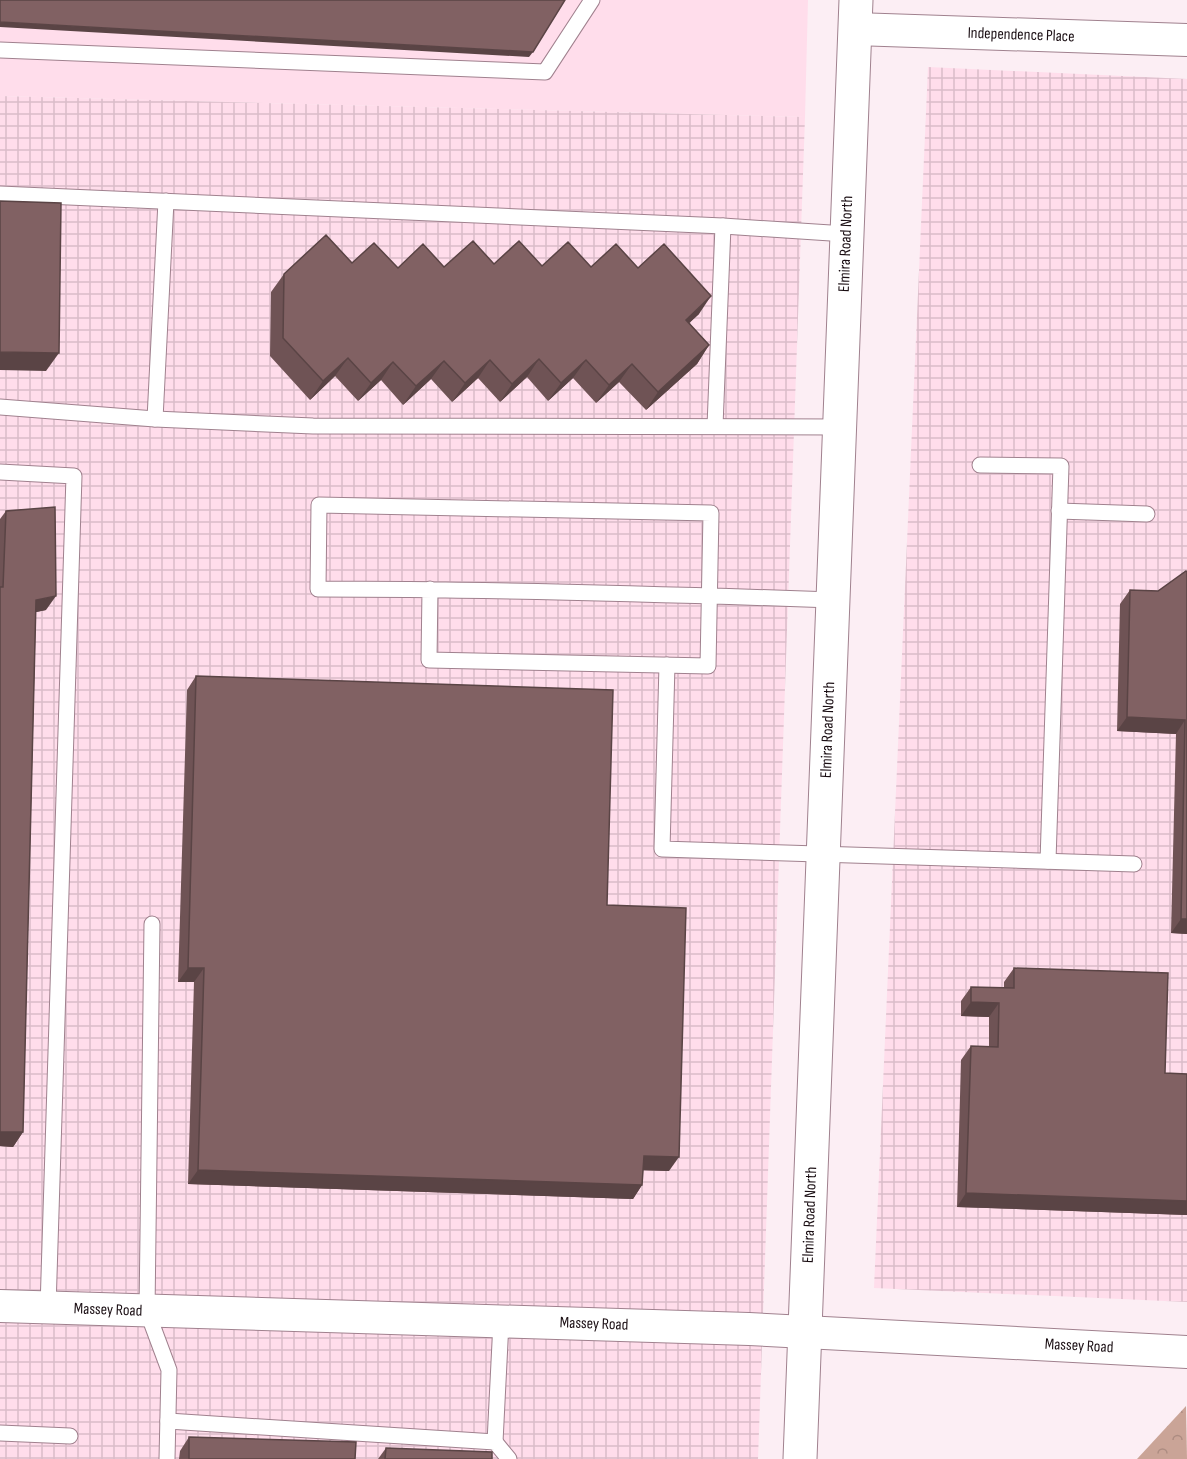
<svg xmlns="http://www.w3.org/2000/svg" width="1187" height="1459" viewBox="0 0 1187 1459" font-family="'Sofia Sans Condensed',sans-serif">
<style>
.built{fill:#ffddeb}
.industrial{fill:url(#industrial-grid)}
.forest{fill:url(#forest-crowns)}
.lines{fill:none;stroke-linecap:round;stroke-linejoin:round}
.service-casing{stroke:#a0818e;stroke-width:17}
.minor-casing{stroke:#a0818e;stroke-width:34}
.secondary-casing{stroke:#a0818e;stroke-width:35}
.service{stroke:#fff;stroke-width:15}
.minor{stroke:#fff;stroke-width:32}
.secondary{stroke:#fff;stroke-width:33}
.wall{fill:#6f5355}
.shaded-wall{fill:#5a4445}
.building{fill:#816163;stroke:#5a4445;stroke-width:1.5}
.labels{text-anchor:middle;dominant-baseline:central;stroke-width:4.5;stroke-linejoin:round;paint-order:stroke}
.street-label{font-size:16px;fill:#1a0e13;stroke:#fff}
</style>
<defs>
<pattern id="industrial-grid" width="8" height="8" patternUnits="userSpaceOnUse" patternTransform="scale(1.5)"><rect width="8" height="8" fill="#ffddeb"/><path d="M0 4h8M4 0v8" fill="none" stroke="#dabcc9"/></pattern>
<pattern id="forest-crowns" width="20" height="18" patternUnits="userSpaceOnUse" patternTransform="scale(1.5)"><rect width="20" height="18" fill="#caa497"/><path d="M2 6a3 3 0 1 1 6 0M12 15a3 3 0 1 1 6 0" fill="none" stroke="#ad8c81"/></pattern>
</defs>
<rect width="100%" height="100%" fill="#fceef4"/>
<polygon class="built" points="0,0 808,0 805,117 0,96"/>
<g class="industrial">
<polygon points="928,67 1187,79 1187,1302 874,1288"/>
<polygon points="0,96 805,117 758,1459 0,1459"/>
</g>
<polygon class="forest" points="1186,1406 1187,1459 1137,1459"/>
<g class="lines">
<g class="service-casing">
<g id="service">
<polyline points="0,50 545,72 592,0"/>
<polyline points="0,194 723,226 846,234"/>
<polyline points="0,407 155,419 313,426 839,427"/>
<polyline points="155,419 166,201"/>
<polyline points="715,426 723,226"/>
<polyline points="980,465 1061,466 1048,861"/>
<polyline points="0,472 74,476 48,1308"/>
<polyline points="1059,511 1147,514"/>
<path d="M430,589L429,660L708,666L711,513L319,505L318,589C490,589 661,594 833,600"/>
<polyline points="667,665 662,849 1134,864"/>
<polyline points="152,924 147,1311 169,1370 167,1459"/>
<polyline points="168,1421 495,1442 509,1459"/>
<polyline points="0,1433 70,1436"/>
<polyline points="495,1442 501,1322"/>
</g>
</g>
<g class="minor-casing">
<g id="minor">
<polyline points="855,29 1187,40"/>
<polyline points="0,1306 749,1329 1187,1352"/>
</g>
</g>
<g class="secondary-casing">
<polyline id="secondary" points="800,1459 856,0"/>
</g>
<use href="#service" class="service"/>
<use href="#minor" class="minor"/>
<use href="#secondary" class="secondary"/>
</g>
<g class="wall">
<polygon points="352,263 398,268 444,267 494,264 638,268 699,314 689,323 709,345 697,364 646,410 619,382 596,403 573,378 548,401 527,377 500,402 478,378 452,402 431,379 403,405 381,380 358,401 335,376 310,400 270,356 271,292 284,274"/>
<polygon points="6,511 46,610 36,612 23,1132 13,1147 0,1146 0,519"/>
<polygon points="1187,572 1187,934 1171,933 1176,734 1117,731 1120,604 1130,590 1158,591"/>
<polygon points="196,676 607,905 669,1171 643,1170 642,1185 633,1199 188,1184 194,982 178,982 187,690"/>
<polygon points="1014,968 1165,1073 1187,1074 1187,1215 957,1207 961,1060 971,1046 989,1046 989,1017 961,1016 961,1001 971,987 1004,988 1004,982"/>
<polygon points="189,1437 355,1459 179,1459 180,1451"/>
<polygon points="386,1448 492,1459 378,1459"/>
</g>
<g class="shaded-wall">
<polygon points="0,22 533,52 529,57 0,27"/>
<polygon points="711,296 699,314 673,338 686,320"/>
<polygon points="709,345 697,364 646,410 658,392"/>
<polygon points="0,352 59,353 46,371 0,370"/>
<polygon points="348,358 335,376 310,400 323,381"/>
<polygon points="539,359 527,377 500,402 512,384"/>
<polygon points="490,360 478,378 452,402 465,383"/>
<polygon points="586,360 573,378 548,401 561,383"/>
<polygon points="444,361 431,379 403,405 416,386"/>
<polygon points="393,362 381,380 358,401 371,383"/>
<polygon points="632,364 619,382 596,403 609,385"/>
<polygon points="56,596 46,610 27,614 36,600"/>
<polygon points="1127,717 1185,720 1176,734 1117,731"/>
<polygon points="1181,919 1187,919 1187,934 1171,933"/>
<polygon points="188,968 204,968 194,982 178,982"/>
<polygon points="971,1002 999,1003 989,1017 961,1016"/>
<polygon points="0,1132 23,1132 13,1147 0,1146"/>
<polygon points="644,1156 679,1157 669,1171 634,1170"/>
<polygon points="198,1170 642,1185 633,1199 188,1184"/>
<polygon points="966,1193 1187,1201 1187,1215 957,1207"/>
</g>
<g class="building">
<polygon points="0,0 565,0 533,52 0,22"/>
<polygon points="0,201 61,203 59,353 0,352"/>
<polygon points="326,235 352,263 374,243 398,268 423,244 444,267 473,241 494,264 519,241 542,266 568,242 591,267 616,244 638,268 664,244 711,296 686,320 709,345 658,392 632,364 609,385 586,360 561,383 539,359 512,384 490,360 465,383 444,361 416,386 393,362 371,383 348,358 323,381 283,338 284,274"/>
<polygon points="55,507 56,596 36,600 23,1132 0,1132 0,587 3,587 6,511"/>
<polygon points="1186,571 1187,572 1187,919 1181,919 1185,720 1127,717 1130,590 1158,591"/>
<polygon points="196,676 613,690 607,905 686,908 679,1157 644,1156 642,1185 198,1170 204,968 188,968"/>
<polygon points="1014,968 1168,973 1165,1073 1187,1074 1187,1201 966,1193 971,1046 998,1047 999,1003 971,1002 971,987 1014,988"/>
<polygon points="189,1437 356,1442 355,1459 189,1459"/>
<polygon points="386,1448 492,1452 492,1459 385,1459"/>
</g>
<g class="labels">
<g class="street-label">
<text transform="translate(1021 35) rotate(2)">Independence Place</text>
<text transform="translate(846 244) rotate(-88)">Elmira Road North</text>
<text transform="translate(828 730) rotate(-88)">Elmira Road North</text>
<text transform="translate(810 1215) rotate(-88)">Elmira Road North</text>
<text transform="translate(108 1310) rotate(2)">Massey Road</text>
<text transform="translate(594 1324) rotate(2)">Massey Road</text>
<text transform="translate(1079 1346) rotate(3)">Massey Road</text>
</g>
</g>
</svg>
